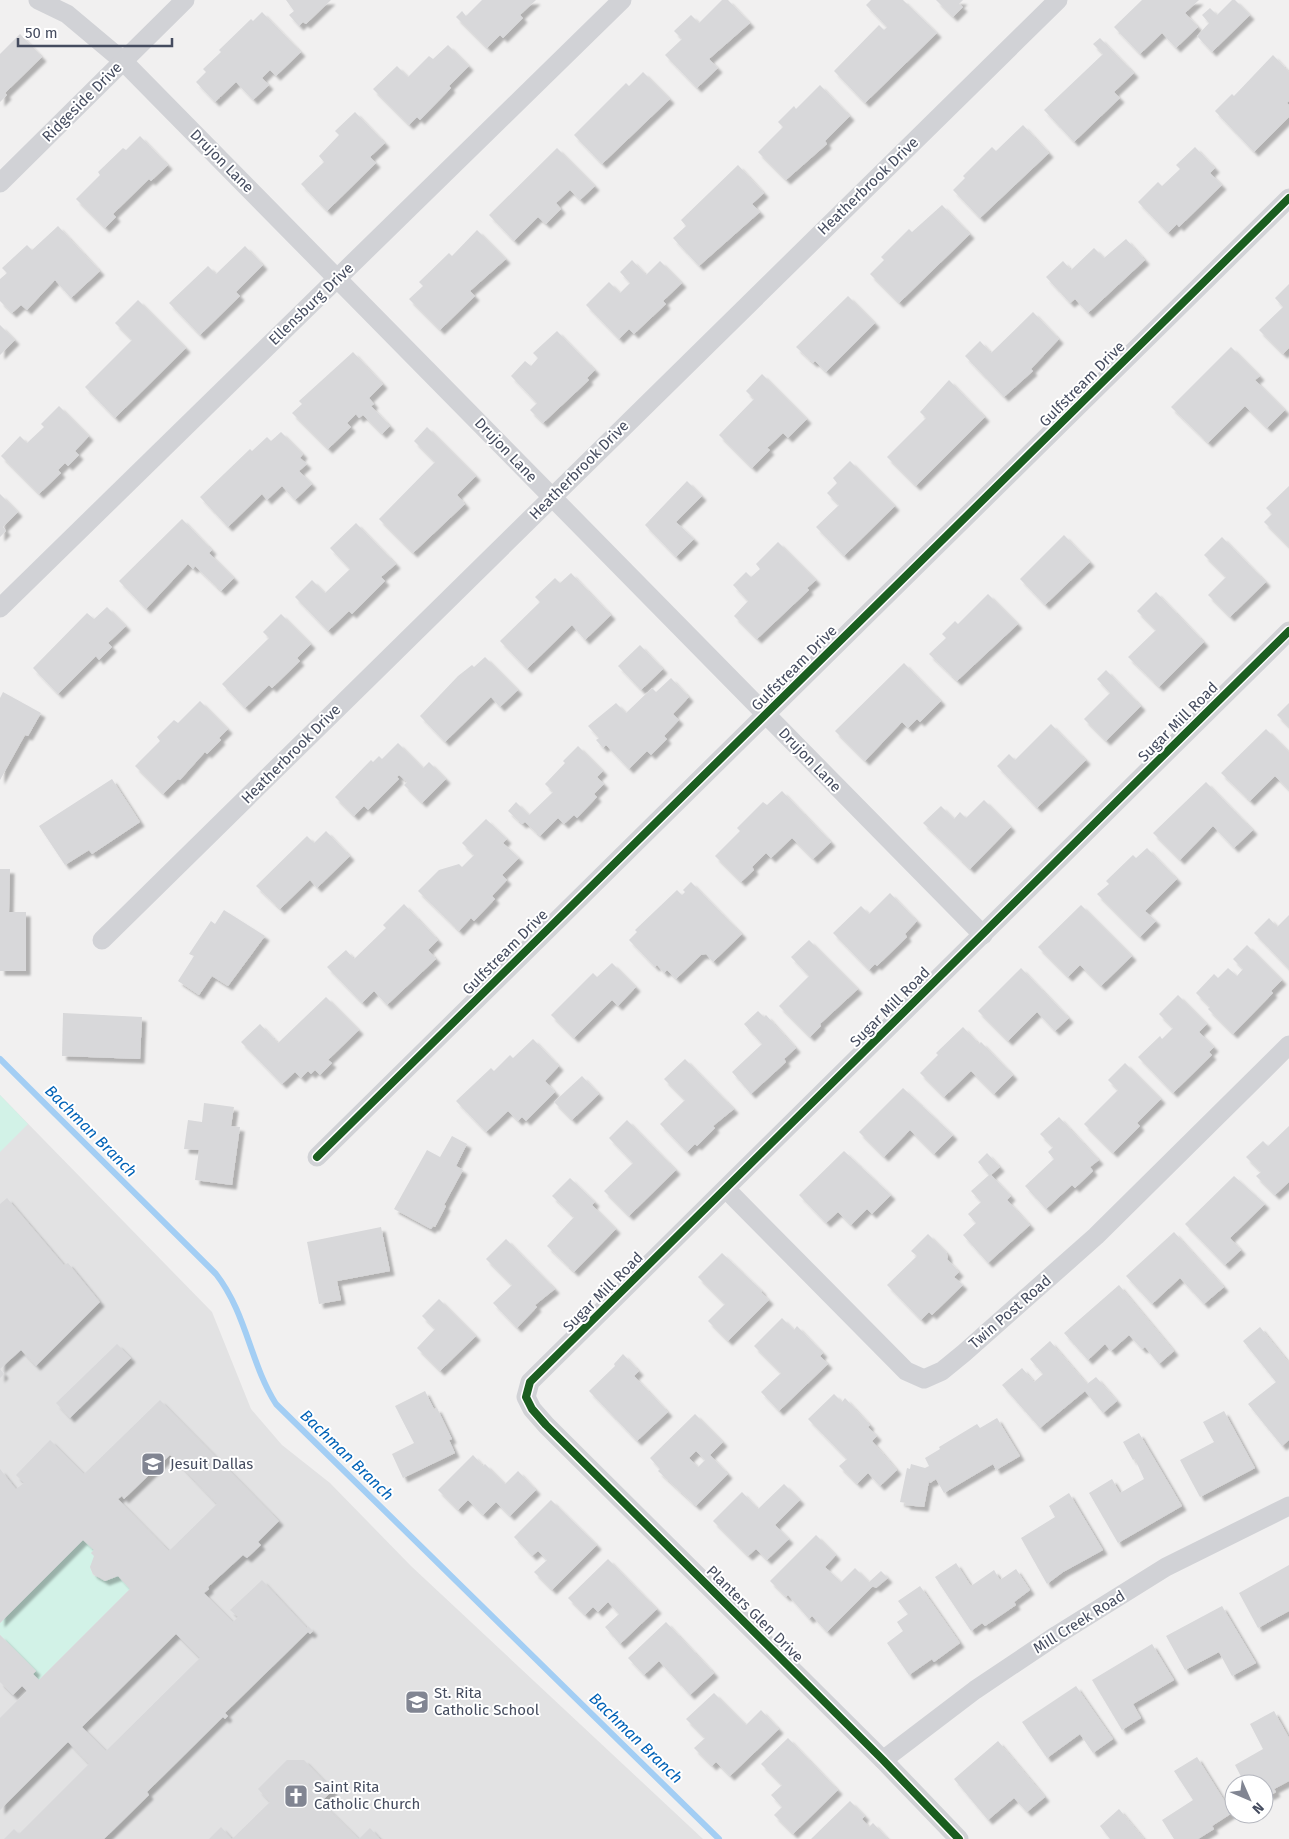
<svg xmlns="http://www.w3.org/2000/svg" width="1289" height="1839" viewBox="0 0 1289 1839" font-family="'Fira Sans',sans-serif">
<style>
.education{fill:#e2e2e3}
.green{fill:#d2f2e7}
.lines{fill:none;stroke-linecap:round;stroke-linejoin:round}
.stream{stroke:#a3cef4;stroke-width:6}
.building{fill:#d8d8da;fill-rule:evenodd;filter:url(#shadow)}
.street{stroke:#d1d2d6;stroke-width:19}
.cycleway-casing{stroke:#fff;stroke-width:11}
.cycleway{stroke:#1b5e20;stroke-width:8}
.labels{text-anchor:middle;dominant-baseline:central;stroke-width:4;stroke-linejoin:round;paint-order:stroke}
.street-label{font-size:15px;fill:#454c5f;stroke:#fff}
.poi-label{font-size:15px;fill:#454c5f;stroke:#fff;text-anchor:start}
.water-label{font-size:16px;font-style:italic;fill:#0062b7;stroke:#fff}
</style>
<defs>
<filter id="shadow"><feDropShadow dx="4.5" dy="4.5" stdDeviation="1" flood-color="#0004"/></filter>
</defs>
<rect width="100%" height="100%" fill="#f1f0f0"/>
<polygon class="education" points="0,1095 212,1312 251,1409 282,1445 330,1483 411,1566 703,1839 0,1839"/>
<g class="green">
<polygon points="0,1095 28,1124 0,1152"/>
<polygon points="83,1540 94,1550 91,1553 96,1557 90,1567 93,1575 105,1581 118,1576 130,1589 39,1680 33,1674 36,1671 0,1635 0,1623"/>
</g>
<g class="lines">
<path class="stream" d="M0,1059L216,1274C247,1314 250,1363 276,1404L719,1839"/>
</g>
<g class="building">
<polygon points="286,0 331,0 306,24 303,22 299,26 289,15 294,11"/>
<polygon points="482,0 536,0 520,15 523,18 503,38 500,35 487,48 456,17 462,11 466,16"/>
<polygon points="722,0 728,0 750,23 709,59 718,68 697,88 665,55 682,39 674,31 691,15 699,23"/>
<polygon points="871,0 903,0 937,33 865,103 834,71 879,25 884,30 887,27 866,5"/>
<polygon points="936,0 963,0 959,4 963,7 953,17"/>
<polygon points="1142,0 1199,0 1185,13 1198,27 1176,48 1162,33 1140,54 1114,27"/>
<polygon points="1232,0 1235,0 1250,15 1212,52 1197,36 1209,23 1202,15 1210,8 1217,15"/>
<polygon points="262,12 301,52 276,76 270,70 262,78 269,85 253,100 236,82 215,102 196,82 206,72 203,69 221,52 219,50 251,19 253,21"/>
<polygon points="20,34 42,57 5,93 7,95 0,102 0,54"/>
<polygon points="1100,38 1134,73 1114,92 1120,98 1074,142 1044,110 1103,54 1093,44"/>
<polygon points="448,45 469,66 449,86 451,88 420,120 417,117 409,125 373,89 397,66 408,77 429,56 433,59"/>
<polygon points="1273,55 1289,72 1289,101 1287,103 1289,105 1289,117 1254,152 1215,111 1232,94 1234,96"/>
<polygon points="643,72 670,99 602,164 574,135 626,83 629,86"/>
<polygon points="820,85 850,116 825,141 827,144 786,180 758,152 783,127 778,122 794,106 796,109"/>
<polygon points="355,112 385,143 370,157 376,163 327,211 301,184 324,162 319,156 339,135 335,131"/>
<polygon points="1023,125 1049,153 980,218 953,190 965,178 963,176 992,147 996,151"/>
<polygon points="140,136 168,165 151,181 149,179 113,214 116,217 105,228 76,199 100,175 98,172 123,148 126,150"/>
<polygon points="1195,147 1215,168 1210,173 1222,185 1179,227 1177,224 1168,233 1138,202 1158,182 1162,186 1180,169 1176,165"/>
<polygon points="557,148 595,186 580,200 570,190 556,203 561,209 546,224 538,217 514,241 489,215"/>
<polygon points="738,165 764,193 752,204 760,212 699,266 673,238 686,226 681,220"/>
<polygon points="942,205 970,234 899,303 870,274 884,260 881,257 909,229 912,232"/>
<polygon points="58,226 100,271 71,298 55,280 27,310 21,305 12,313 0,301 0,279 7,273 2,268 27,245 32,250"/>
<polygon points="477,230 506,259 470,291 475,296 440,330 409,299 423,286 419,282 449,253 452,256"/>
<polygon points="1126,239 1145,260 1088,313 1075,299 1070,303 1046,277 1063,261 1071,270 1094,248 1104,258"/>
<polygon points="245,246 263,265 236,292 240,296 200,335 169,303 208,266 216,274"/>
<polygon points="632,260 646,275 660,261 682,283 663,301 666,304 634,334 629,329 619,339 586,305 609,282 620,293 630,283 620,272"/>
<polygon points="1289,284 1289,348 1283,354 1259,330 1283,307 1275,298"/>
<polygon points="848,296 875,323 826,372 815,361 813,363 796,347"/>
<polygon points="138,300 186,348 115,418 85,387 132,340 115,323"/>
<polygon points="1033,312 1059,339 1031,369 1033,371 1004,397 965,356 980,341 991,353"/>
<polygon points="0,325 15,340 0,355"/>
<polygon points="557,331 595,370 587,378 589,380 543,423 530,410 537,403 511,376 525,361 531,366 538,358 533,353"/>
<polygon points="1231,347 1260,376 1255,380 1285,410 1267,428 1245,406 1208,443 1171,407"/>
<polygon points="353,352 383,384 369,398 374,404 371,406 390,426 382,434 363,415 359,418 356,414 347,423 351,427 328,449 292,413 302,404 299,401"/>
<polygon points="762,374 807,419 788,438 783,433 767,448 770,450 752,468 719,435 754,399 746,391"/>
<polygon points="949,380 985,417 916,486 887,457 926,418 920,412"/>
<polygon points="59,406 89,436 75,451 79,455 68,466 65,463 58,470 61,473 39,494 1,456 20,436 27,443 44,427 41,424"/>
<polygon points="427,427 476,476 457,495 465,504 413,553 379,519 435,462 414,441"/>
<polygon points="281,432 303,454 300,458 307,464 299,471 312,484 295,500 282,486 267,500 262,494 228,527 200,497 250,449 252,451 267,437 271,441"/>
<polygon points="850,461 895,506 844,556 816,527 839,505 827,493 837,483 833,478"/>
<polygon points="687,481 702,496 676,522 694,539 676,557 645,525"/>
<polygon points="1289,486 1289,547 1264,522 1272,514 1266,508"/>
<polygon points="0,494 18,512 3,527 6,531 0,537"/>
<polygon points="182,519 212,550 209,553 234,578 221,591 195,566 193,569 188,564 146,609 119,581"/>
<polygon points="356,523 396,564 381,577 385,581 352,614 349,611 328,631 295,597 312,580 325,593 350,569 330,548"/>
<polygon points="1064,535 1090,562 1045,605 1020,579"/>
<polygon points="1222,537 1266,582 1230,617 1208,595 1226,577 1204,555"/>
<polygon points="778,542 816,580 807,588 809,590 757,639 734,616 748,601 733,585 746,572 751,577 760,569 756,564"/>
<polygon points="571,573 611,615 585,640 572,625 527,669 500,641 540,602 535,597 555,578 560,583"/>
<polygon points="1156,592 1204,642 1159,687 1128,657 1156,630 1137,611"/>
<polygon points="988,594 1018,624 957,681 929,654 946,638 942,634 955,621 958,624"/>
<polygon points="107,607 126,626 108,643 112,647 99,660 96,656 58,694 33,668 87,613 94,619"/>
<polygon points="281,614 311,644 297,658 300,661 272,688 269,685 245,708 222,684 269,638 263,632"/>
<polygon points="640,645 663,669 641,690 618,666"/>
<polygon points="485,657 518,690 500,707 491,697 445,742 420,716 458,676 472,665 474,667"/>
<polygon points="904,663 941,701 920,722 917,719 908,728 902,722 865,761 835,731"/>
<polygon points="1106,670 1141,706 1106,741 1084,719 1110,693 1097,679"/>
<polygon points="671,678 689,697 673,714 679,720 664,736 667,739 651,755 647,751 629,769 606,745 603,748 596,740 599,738 588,726 616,703 626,713 652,688 656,692"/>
<polygon points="3,692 41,713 28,736 25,735 0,780 0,698"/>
<polygon points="200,701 228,729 219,738 221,740 207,754 205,752 180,780 178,779 163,794 135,766 160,741 157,737 174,720 178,723"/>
<polygon points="1289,703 1289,727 1277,715"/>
<polygon points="1051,724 1086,760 1037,808 997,766 1009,754 1015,760"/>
<polygon points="1266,729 1289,752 1289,790 1275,776 1250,801 1221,773"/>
<polygon points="398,743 423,768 429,762 446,779 422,803 404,785 407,782 399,775 397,777 399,779 368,810 364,806 354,816 335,797 371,760 373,762 379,756 382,759"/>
<polygon points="578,746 603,771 597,777 604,784 594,794 597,797 577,818 574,815 564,824 558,818 540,836 525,822 522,824 508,811 516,802 529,815 553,792 545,784 565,763 563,761"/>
<polygon points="112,779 140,822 92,854 89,850 65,865 39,826"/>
<polygon points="1206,782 1253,830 1234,848 1213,826 1180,860 1153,833"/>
<polygon points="782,791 831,842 813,859 792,838 771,858 766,853 752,867 754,870 741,882 715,856 740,831 737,828 763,802 767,805"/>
<polygon points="984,800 1011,827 970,869 923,823 941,806 954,819 960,812 966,818"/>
<polygon points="486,819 507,839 503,843 519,858 502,875 507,880 492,896 495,899 474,921 471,918 459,931 418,891 439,870 459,864 462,867 474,855 462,843"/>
<polygon points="326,831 350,856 317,888 310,880 280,909 256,886 307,836 314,843"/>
<polygon points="1147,848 1177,879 1145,911 1156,921 1140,937 1097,894 1109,884 1106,881 1133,855 1136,858"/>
<polygon points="0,869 10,869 9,912 26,912 26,971 0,971"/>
<polygon points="691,882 742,934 713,962 706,954 701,955 676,979 667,970 664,973 657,965 655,967 629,940 637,932 635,930 677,890 682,895 685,892 683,890"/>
<polygon points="890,893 917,921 905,934 907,937 877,966 875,964 869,970 833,933 861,906 869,914"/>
<polygon points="404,904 438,940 428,950 436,959 387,1005 374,991 362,1003 327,967 346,950 354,959 386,928 383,925"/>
<polygon points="1081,905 1132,956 1101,986 1080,965 1068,977 1038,947"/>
<polygon points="224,910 265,936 228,986 212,976 199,995 178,981 194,956 189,954 211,921 215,924"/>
<polygon points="1289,915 1289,969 1254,933 1269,918 1277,927"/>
<polygon points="809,940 858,989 820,1024 821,1026 810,1037 779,1006 809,976 791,957"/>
<polygon points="1247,945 1282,980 1271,991 1273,993 1233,1034 1208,1009 1210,1007 1196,993 1214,974 1218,978 1228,968 1237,976 1243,969 1233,959"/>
<polygon points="612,963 636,987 618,1006 612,1000 574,1038 551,1015 593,973 597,977"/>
<polygon points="1021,968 1069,1018 1055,1031 1037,1012 1008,1041 978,1011"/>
<polygon points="1178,995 1207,1024 1199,1032 1214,1047 1209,1052 1212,1055 1173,1093 1138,1057 1160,1036 1162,1039 1173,1028 1159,1014"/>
<polygon points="326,997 359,1030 328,1060 332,1063 320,1075 315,1070 311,1074 308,1071 301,1078 295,1072 282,1084 241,1042 260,1024 278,1043"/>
<polygon points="758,1011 764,1017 766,1015 796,1048 784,1059 786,1062 751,1094 732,1072 762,1044 744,1024"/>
<polygon points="63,1013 142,1017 140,1059 62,1056"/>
<polygon points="963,1027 979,1044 981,1042 1013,1075 994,1094 971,1071 944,1097 920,1073 938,1055 936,1053"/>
<polygon points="533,1039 559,1066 545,1081 555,1092 526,1121 522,1117 518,1121 508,1111 486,1132 456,1101 491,1068 494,1071 510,1055 513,1058"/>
<polygon points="685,1059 734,1109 713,1126 715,1128 697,1146 695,1144 687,1152 660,1124 685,1100 664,1079"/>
<polygon points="1125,1063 1161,1099 1137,1123 1140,1126 1113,1153 1084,1124 1118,1090 1108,1080"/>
<polygon points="582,1076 599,1094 572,1120 554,1102"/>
<polygon points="903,1088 953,1135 934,1154 910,1130 884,1157 859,1132"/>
<polygon points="204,1103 234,1107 231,1126 240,1127 232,1185 195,1180 199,1150 184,1149 188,1120 202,1122"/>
<polygon points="1059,1117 1099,1160 1090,1167 1093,1171 1075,1188 1072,1185 1046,1209 1025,1186 1054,1159 1048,1152 1053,1147 1040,1134"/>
<polygon points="627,1120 676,1170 629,1216 604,1191 633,1163 609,1138"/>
<polygon points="1289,1126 1289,1182 1275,1195 1256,1176 1261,1172 1246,1157 1263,1141 1268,1146"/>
<polygon points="452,1136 467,1144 456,1166 463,1170 444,1205 446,1206 435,1227 433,1226 431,1229 394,1209 427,1150 440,1157"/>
<polygon points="844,1151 891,1195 872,1214 867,1209 851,1225 838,1212 826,1223 799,1195"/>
<polygon points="987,1153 1000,1167 991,1175 1011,1196 1007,1200 1030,1225 988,1263 963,1235 976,1223 968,1214 981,1202 971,1191 989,1175 978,1162"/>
<polygon points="1234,1176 1265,1204 1230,1238 1241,1250 1225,1265 1185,1224"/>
<polygon points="570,1178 595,1202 592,1205 616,1229 574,1272 547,1246 574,1217 552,1196"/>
<polygon points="7,1198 64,1265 68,1263 100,1302 36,1366 21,1350 0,1369 4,1374 0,1378 0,1204"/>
<polygon points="381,1227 390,1271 337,1281 341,1300 319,1304 307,1242"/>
<polygon points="1174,1232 1224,1287 1204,1304 1180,1278 1152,1304 1126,1276"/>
<polygon points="928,1234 946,1252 948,1257 947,1259 959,1272 954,1277 963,1285 932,1315 929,1312 921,1320 887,1285 917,1256 911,1251"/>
<polygon points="506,1239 555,1289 535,1305 537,1307 517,1328 493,1303 512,1285 486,1259"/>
<polygon points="722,1253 762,1291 761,1292 769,1300 728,1341 708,1321 725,1304 698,1277"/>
<polygon points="1119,1285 1174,1351 1159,1364 1145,1347 1142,1349 1129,1335 1111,1351 1105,1344 1088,1360 1064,1333"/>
<polygon points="439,1299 476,1336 440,1371 417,1348 435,1329 422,1316"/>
<polygon points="782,1318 794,1330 797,1326 823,1353 820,1356 828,1364 779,1411 761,1392 781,1373 754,1346"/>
<polygon points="1260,1327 1289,1363 1289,1440 1282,1446 1248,1404 1276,1382 1243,1341"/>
<polygon points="1050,1341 1087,1384 1096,1377 1117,1401 1103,1413 1085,1391 1040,1428 1002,1385 1022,1368 1034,1382 1043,1374 1030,1359"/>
<polygon points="117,1344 131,1358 70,1418 56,1403"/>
<polygon points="623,1354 639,1371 634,1376 668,1412 637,1441 589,1391 615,1366 614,1364"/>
<polygon points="425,1391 434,1409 437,1408 452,1439 449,1440 455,1453 403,1478 392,1454 414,1443 395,1406"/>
<polygon points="834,1394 842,1402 845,1398 870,1425 868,1427 877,1436 872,1441 897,1470 880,1486 868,1473 857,1484 839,1466 847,1459 808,1419"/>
<path d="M160,1400L279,1521L258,1542L261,1545L247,1558L243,1555L208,1587L209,1589L204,1593L233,1622L238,1617L230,1610L262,1580L307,1628L308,1626L313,1631L310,1634L308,1632L225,1713L228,1716L225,1719L223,1717L147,1792L149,1795L104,1839H4L14,1829L19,1834L89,1764L68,1742L0,1810V1718L27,1691L22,1686L13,1695L0,1682V1635L36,1671L33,1674L39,1680L130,1589L118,1576L105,1581L93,1574L90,1567L94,1556L91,1553L94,1550L83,1540L0,1623V1469L16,1489L24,1483L16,1475L50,1440L84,1474ZM170,1455L217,1504L169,1551L118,1499L122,1496L124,1499ZM176,1634L200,1658L106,1751L82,1727Z"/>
<polygon points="1224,1411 1255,1468 1200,1497 1180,1460 1214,1442 1203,1422"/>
<path d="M695,1414L723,1442L710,1455L728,1474L696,1506L658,1471L660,1469L650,1458ZM696,1451L705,1460L698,1467L689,1458Z"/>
<polygon points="997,1418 1020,1456 996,1470 993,1464 944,1493 936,1479 930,1483 929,1481 924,1507 905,1505 906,1503 900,1502 907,1468 910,1469 911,1464 925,1468 929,1466 925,1458 940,1449 939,1447 977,1424 980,1428"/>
<polygon points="1139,1433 1182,1506 1118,1543 1089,1493 1112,1479 1120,1493 1144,1479 1135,1459 1133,1460 1123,1442"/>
<polygon points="473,1455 483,1466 485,1464 505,1484 518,1471 536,1490 510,1516 496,1502 483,1515 468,1500 458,1510 438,1490"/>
<polygon points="784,1484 800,1500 775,1525 789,1539 767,1560 756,1549 748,1556 713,1521 742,1492 758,1509"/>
<polygon points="1069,1493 1103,1550 1063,1572 1047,1584 1021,1538 1055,1517 1049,1506"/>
<polygon points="551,1500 597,1545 552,1590 534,1572 547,1560 538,1551 532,1556 514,1537"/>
<polygon points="816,1535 836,1555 825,1567 841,1582 855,1568 869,1582 881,1571 888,1578 876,1588 873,1586 827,1632 812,1616 809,1619 788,1595 786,1597 770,1581"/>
<polygon points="608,1559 657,1609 620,1644 605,1627 619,1614 608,1602 598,1612 593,1607 585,1615 568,1598"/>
<polygon points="956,1563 971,1586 994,1570 1000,1580 1016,1569 1030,1590 1014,1602 1016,1605 985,1626 982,1623 971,1631 935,1577"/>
<polygon points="1289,1565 1289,1611 1258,1628 1239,1593"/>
<polygon points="920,1586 960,1643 934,1662 932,1659 909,1675 887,1643 903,1631 897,1622 908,1614 898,1601"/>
<polygon points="1222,1606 1256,1663 1232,1676 1219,1652 1185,1670 1166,1636"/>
<polygon points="666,1622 714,1673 690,1695 659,1661 644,1675 628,1658"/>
<polygon points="1152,1644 1174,1680 1133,1704 1141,1718 1122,1730 1092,1680"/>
<polygon points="1076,1686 1113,1739 1093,1753 1080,1734 1047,1758 1022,1722"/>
<polygon points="714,1693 746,1725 761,1710 779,1729 730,1776 716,1762 712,1766 694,1748 705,1738 686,1719"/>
<polygon points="1274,1711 1289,1738 1289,1781 1274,1789 1276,1792 1269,1796 1266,1792 1264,1794 1264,1784 1245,1784 1235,1765 1263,1749 1250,1724"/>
<polygon points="788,1738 838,1790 793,1834 774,1815 782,1807 771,1795 782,1785 761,1764"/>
<polygon points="998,1741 1045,1797 1027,1812 1014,1798 988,1820 954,1779"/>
<polygon points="1197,1757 1232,1813 1212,1826 1214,1829 1198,1839 1174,1839 1162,1820 1193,1800 1174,1771"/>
<polygon points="287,1760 304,1760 333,1790 321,1802 359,1839 209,1839 221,1827 232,1839 270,1802 258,1789"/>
<polygon points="850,1801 865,1816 862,1819 869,1827 873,1823 888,1839 811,1839"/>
<polygon points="1119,1809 1144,1839 1110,1839 1100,1826"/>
<polygon points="370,1828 380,1839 359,1839"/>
</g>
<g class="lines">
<g class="street">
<polyline points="38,0 67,14 123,61 983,935"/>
<polyline points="0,183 185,0"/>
<polyline points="0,608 622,0"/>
<polyline points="102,940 1058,0"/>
<polyline points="317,1157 1289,198"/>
<polyline points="726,1189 906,1371 924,1379 942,1371 964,1353 1096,1236 1289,1045"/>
<polyline points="883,1760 975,1690 1057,1635 1166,1567 1289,1506"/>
<polyline points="959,1839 883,1760 546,1425 532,1409 526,1397 530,1382 1289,631"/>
</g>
<g class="cycleway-casing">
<g id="cycleway">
<polyline points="317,1157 1289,198"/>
<polyline points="959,1839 883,1760 546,1425 532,1409 526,1397 530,1382 1289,631"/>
</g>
</g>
<use href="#cycleway" class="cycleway"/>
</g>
<defs>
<g id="school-square" transform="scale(1.25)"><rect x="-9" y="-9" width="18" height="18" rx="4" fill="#818592" stroke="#fff"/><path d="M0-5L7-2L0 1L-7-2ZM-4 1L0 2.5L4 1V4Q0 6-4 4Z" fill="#fff"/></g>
<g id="church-square" transform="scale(1.25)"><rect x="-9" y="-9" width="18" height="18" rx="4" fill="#818592" stroke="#fff"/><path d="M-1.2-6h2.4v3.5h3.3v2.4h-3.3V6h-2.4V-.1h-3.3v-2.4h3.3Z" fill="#fff"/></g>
</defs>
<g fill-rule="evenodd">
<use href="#school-square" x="153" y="1464"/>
<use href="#school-square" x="417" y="1702"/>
<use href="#church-square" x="296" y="1796"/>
</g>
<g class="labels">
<g class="street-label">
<text transform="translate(82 102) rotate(-45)">Ridgeside Drive</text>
<text transform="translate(222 161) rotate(45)">Drujon Lane</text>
<text transform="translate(868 186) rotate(-44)">Heatherbrook Drive</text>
<text transform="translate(311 304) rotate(-44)">Ellensburg Drive</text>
<text transform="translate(1082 384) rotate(-45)">Gulfstream Drive</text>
<text transform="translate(506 450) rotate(46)">Drujon Lane</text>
<text transform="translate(579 470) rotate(-45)">Heatherbrook Drive</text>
<text transform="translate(794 668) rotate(-45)">Gulfstream Drive</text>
<text transform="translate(1178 722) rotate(-45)">Sugar Mill Road</text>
<text transform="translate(291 754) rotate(-45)">Heatherbrook Drive</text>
<text transform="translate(810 760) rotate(46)">Drujon Lane</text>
<text transform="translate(505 952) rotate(-45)">Gulfstream Drive</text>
<text transform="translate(890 1007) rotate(-45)">Sugar Mill Road</text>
<text transform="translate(603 1292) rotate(-45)">Sugar Mill Road</text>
<text transform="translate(1010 1312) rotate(-41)">Twin Post Road</text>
<text transform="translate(755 1614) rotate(45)">Planters Glen Drive</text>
<text transform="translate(1079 1622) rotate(-32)">Mill Creek Road</text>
</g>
<g class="poi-label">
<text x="170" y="1464">Jesuit Dallas</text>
<text x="434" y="1693">St. Rita<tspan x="434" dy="17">Catholic School</tspan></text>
<text x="314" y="1787">Saint Rita<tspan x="314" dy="17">Catholic Church</tspan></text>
</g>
<g class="water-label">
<text transform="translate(91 1131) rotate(45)">Bachman Branch</text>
<text transform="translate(347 1455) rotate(44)">Bachman Branch</text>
<text transform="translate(636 1738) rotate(44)">Bachman Branch</text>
</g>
</g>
<g transform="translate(1249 1799) rotate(135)"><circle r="24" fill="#ffffff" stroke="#b5b7bf"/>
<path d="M0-4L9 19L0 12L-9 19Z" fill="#818592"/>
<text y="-8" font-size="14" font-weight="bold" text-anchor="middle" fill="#454c5f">N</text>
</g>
<path d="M18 38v8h154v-8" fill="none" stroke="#454c5f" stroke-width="2.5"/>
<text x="25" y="38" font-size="15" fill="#454c5f" stroke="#ffffff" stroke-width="4" paint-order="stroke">50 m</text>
</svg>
